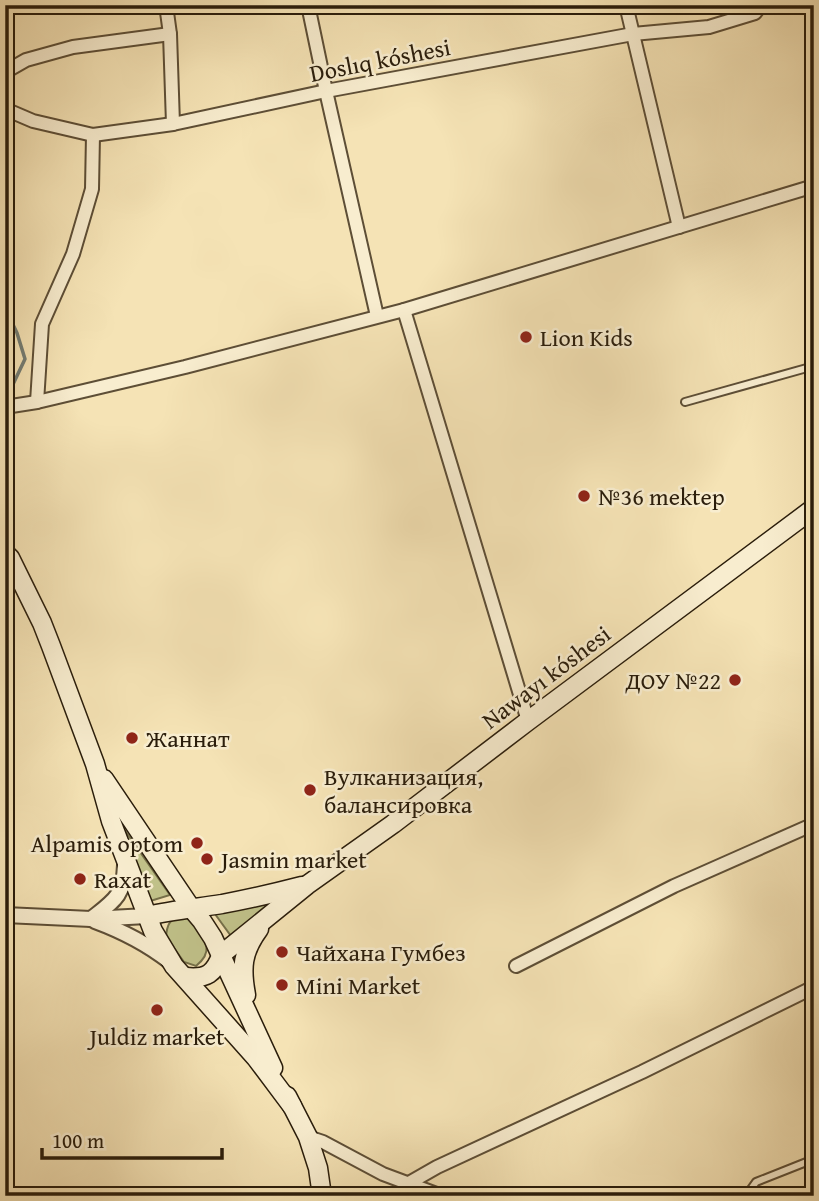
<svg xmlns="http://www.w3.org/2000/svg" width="819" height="1201" viewBox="0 0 819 1201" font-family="'Gentium Book Plus',serif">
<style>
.green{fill:#c1c28a;stroke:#76704a;stroke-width:2}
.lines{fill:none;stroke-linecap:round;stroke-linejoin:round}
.stream{stroke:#727c73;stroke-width:3.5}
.service-casing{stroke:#5d4e36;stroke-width:10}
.minor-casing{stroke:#5d4e36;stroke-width:16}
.tertiary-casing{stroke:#5d4e36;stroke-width:18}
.secondary-casing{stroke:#2a1d0b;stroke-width:21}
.service{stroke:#f8edcf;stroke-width:6}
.minor{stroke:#f8edcf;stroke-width:12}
.tertiary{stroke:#f8edcf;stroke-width:14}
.secondary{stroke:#f8edcf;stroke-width:18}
.poi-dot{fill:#8f2418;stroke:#f8edcf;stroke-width:2.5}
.labels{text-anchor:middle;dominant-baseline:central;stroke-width:5;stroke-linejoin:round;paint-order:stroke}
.street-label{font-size:24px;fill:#2a1d0b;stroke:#f8edcf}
.poi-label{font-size:24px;fill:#2a1d0b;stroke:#f8edcf;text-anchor:start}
</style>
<rect width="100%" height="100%" fill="#f5e3b5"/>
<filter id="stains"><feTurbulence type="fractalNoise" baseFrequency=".00286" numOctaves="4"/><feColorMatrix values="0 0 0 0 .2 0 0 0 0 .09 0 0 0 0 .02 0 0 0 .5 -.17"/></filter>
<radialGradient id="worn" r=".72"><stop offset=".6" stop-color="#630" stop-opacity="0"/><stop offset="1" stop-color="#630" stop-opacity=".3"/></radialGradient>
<g class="green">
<polygon points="117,819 170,895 147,902"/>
<polygon points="272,902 231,936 215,914"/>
<path d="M180,916L189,918C201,936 218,948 196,966L184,962L166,937C167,925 169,920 180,916Z"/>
</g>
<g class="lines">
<polyline class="stream" points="5,308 17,333 25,359 7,397"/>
<g class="service-casing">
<g id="service">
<polyline points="685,402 814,366"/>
<polyline points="746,1196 756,1182 814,1159"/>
</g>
</g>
<g class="minor-casing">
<g id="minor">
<polyline points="166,5 170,34 173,124"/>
<polyline points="308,5 326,91 377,316"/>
<polyline points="626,5 679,227"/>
<polyline points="5,72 26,60 73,47 170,34"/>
<polyline points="5,109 33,121 93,135 173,124 326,91 633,34 709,27 755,13 761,5"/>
<polyline points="404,310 528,721"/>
<polyline points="37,402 42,324 73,254 92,189 93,135"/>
<polyline points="5,407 37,402 185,367 404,310 814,186"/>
<polyline points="516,966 674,886 814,824"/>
<polyline points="308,1137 323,1142 383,1174 442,1196"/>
<polyline points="409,1183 437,1167 642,1072 814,987"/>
</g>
</g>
<g class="tertiary-casing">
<g id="tertiary">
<polyline points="5,915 91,919 147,916"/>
<path d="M91,919C114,901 124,896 125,865"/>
<path d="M95,921C122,931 146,943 169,961"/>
</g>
</g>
<g class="secondary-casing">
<g id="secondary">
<polyline points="5,553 10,558 42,623 51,646 95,764 111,821 153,931 174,966 256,1058 292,1106"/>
<polyline points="104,779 191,908 202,921 213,938 273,1068"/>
<path d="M147,916C172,910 197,908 222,904C249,899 275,893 302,886"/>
<path d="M186,977C207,979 214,974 222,954L307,885L393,824L528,721L814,508"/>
<path d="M246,995C241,968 242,952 259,929"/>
<polyline points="287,1096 308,1137 318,1168 322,1196"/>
</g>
</g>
<use href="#service" class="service"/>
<use href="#minor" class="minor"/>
<use href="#tertiary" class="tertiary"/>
<use href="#secondary" class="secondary"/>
</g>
<g class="poi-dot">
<circle cx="526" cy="337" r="7"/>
<circle cx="584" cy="496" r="7"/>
<circle cx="735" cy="680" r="7"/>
<circle cx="132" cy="738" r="7"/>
<circle cx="310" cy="790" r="7"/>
<circle cx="197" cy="843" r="7"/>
<circle cx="207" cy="859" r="7"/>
<circle cx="80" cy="879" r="7"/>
<circle cx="282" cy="952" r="7"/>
<circle cx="282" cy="985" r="7"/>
<circle cx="157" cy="1010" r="7"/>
</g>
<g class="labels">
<g class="street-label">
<text transform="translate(380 60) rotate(-11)">Doslıq kóshesi</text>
<text transform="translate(546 677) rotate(-37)">Nawayı kóshesi</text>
</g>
<g class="poi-label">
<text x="540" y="337">Lion Kids</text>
<text x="598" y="496">№36 mektep</text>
<text x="721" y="680" text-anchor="end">ДОУ №22</text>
<text x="146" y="738">Жаннат</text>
<text x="324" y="776">Вулканизация,<tspan x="324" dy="28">балансировка</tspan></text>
<text x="183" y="843" text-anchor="end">Alpamis optom</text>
<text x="221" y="859">Jasmin market</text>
<text x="94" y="879">Raxat</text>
<text x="296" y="952">Чайхана Гумбез</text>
<text x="296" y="985">Mini Market</text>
<text x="157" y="1036" text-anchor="middle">Juldiz market</text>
</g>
</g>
<rect width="819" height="1201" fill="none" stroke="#f5e3b5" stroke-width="28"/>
<rect x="7" y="7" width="805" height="1187" fill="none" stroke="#2a1d0b" stroke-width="3.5"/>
<rect x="14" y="14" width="791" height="1173" fill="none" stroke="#2a1d0b" stroke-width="2"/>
<path d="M42 1148v10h180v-10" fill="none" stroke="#2a1d0b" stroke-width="3.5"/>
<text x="52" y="1148" font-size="21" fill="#2a1d0b" stroke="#f8edcf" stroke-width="5" paint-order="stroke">100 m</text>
<rect width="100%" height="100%" filter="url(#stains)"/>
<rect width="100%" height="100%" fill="url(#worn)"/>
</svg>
